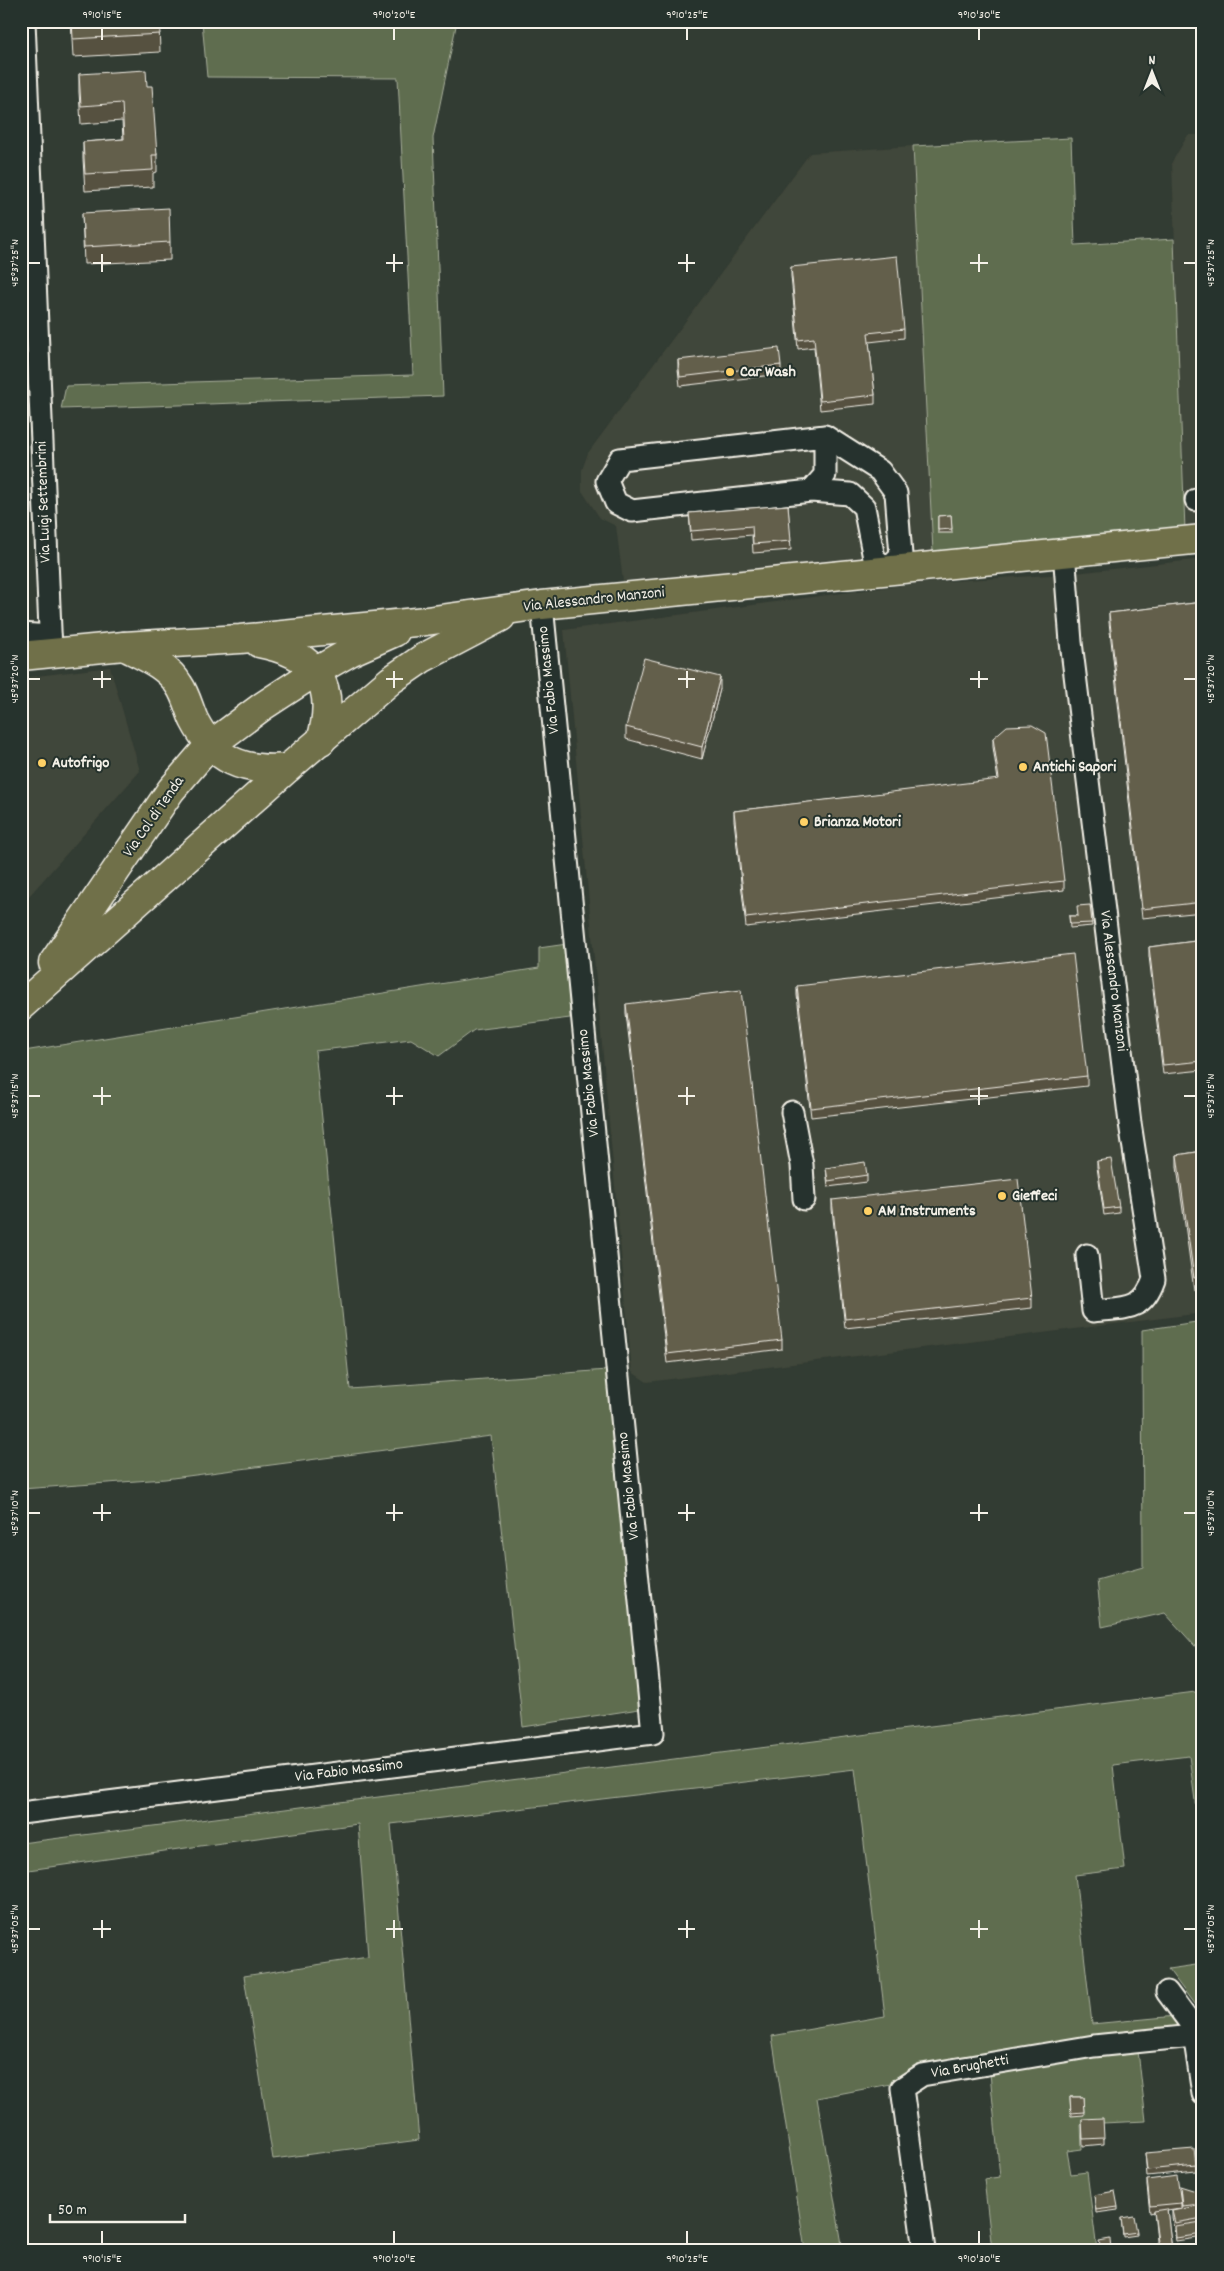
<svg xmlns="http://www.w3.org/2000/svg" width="1224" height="2271" viewBox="0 0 1224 2271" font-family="Dekko,sans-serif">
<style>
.built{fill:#41463a}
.green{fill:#5e6d4f;stroke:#a9af9c}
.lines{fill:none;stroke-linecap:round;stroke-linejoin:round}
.minor-casing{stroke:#f4f1e8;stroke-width:25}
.major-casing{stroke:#f4f1e8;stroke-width:31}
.minor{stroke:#26332d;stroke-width:21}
.major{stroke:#70704a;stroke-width:28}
.wall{fill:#565141;stroke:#f4f1e8}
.shaded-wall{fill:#464235;stroke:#f4f1e8}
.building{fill:#645e4c;stroke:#f4f1e8}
.ticks{fill:none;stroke:#f4f1e8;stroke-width:2}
.poi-dot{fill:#ffd166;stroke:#26332d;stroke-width:2}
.labels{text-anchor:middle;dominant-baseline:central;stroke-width:4;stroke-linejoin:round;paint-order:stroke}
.poi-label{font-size:16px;font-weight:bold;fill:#f4f1e8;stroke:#26332d;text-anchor:start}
.street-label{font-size:16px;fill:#f4f1e8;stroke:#26332d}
.neatline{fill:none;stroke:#f4f1e8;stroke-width:2}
.ticks-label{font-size:12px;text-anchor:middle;fill:#f4f1e8}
</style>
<rect width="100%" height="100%" fill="#323c33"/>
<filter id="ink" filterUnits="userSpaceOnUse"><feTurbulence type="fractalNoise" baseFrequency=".02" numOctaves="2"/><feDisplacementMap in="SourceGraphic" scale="10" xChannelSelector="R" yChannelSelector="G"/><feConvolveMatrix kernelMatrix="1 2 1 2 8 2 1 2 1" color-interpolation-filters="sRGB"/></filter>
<g filter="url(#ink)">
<g class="built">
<polygon points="1188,135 1203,135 1203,528 1185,530 1172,162"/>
<polygon points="913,146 933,552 623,581 616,526 600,518 582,491 582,470 588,453 810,153"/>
<polygon points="1203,559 1203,1313 647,1382 632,1372 564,630 918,583 1066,574"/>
<polygon points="110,667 140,771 21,905 21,678"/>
</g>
<g class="green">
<polygon points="202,21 457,21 433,138 443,396 61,409 66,386 413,375 398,78 207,77"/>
<polygon points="1071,138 1075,245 1174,239 1185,530 933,552 913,146"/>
<polygon points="567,944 570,1018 474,1030 439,1056 411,1039 315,1051 350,1389 607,1370 639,1709 523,1727 491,1436 165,1479 21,1489 21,1053 24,1051 539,968 539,948"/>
<polygon points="1203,1321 1203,1655 1165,1613 1102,1627 1097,1580 1143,1567 1142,1330"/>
<polygon points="1203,1691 1203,1860 1189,1756 1113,1765 1125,1869 1075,1875 1092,2024 1176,2016 1185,2028 817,2098 843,2250 805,2250 772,2036 885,2016 855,1769 391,1824 419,2140 273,2159 244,1976 368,1957 358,1824 21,1871 21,1843"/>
<polygon points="1203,1964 1203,2016 1168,1969"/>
<polygon points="1138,2051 1146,2121 1081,2124 1082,2149 1067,2151 1071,2174 1087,2172 1097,2250 992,2250 984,2179 1000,2177 990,2073 1094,2056"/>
</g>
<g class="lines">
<g class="minor-casing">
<g id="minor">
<polyline points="24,21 51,653"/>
<polyline points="811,491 825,475 825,436 620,459 607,481 616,503 632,511 811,491 850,494 864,507 874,558 887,569 901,555 896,493 880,471 825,436"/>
<polyline points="1196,500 1203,499"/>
<path d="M1064,551L1071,642L1130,1123L1154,1279C1142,1313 1125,1307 1093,1311L1087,1255"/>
<polyline points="21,634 50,636"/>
<polyline points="792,1112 802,1165 804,1199"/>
<polyline points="21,1813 653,1733 542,605"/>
<polyline points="1167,1992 1193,2027 1203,2094"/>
<polyline points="924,2250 902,2088 922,2075 1094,2046 1203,2035"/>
</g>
</g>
<g class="major-casing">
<g id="major">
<path d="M259,643C316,654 338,683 321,741"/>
<path d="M124,646C143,656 167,665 179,685C186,695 189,709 194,720C215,761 243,772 288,768"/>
<polyline points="21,656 124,646 240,639 426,621 542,605 1203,539"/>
<polyline points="53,963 171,790 209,746 263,706 315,672 350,652 395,632"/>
<polyline points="21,1006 288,768 391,680 423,658 501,617"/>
</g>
</g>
<use href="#minor" class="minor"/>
<use href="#major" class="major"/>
</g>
<g class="wall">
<polygon points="71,21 159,21 160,52 73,57"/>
<polygon points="79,74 147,86 157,155 157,172 153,173 153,187 85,191 83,159 83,142 123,139 122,121 81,124 79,92"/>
<polygon points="82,213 170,242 170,260 84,264"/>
<polygon points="791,267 904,329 904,338 869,342 875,395 875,404 820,410 814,347 798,349 791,276"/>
<polygon points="678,360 781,365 781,374 680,386 678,369"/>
<polygon points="788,505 791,550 753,553 752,535 691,540 689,513"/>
<polygon points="951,515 952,533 938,533 938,516"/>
<polygon points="1203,602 1203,912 1142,918 1109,622 1109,613"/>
<polygon points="720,689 702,759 626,739 626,727"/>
<polygon points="993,738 1064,881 1064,890 746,927 734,820 734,811 998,780 993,747"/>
<polygon points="1090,905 1092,926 1070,928 1069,916 1078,916"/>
<polygon points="1203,940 1203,1070 1163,1074 1149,956 1149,947"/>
<polygon points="797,986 1087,1076 1087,1086 811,1117 797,995"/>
<polygon points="626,1004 782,1340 782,1349 667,1363 626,1013"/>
<polygon points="1203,1151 1203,1289 1194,1290 1177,1167 1177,1155"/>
<polygon points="1097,1161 1119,1207 1119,1213 1104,1215 1097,1167"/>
<polygon points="826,1168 867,1175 867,1182 828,1187"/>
<polygon points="832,1200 1032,1298 1032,1308 845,1328 832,1209"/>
<polygon points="1070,2097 1083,2097 1084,2115 1071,2116"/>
<polygon points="1082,2119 1104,2138 1104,2144 1083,2146"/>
<polygon points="1145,2153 1196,2165 1196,2171 1147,2176"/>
<polygon points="1147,2180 1181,2203 1181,2209 1167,2211 1172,2250 1158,2250 1154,2212 1150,2213 1147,2186"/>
<polygon points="1180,2189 1199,2192 1203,2217 1203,2224 1202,2224 1203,2237 1176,2241 1172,2217 1172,2211 1182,2209"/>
<polygon points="1094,2195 1118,2207 1118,2210 1096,2213"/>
<polygon points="1121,2218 1137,2232 1137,2235 1123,2237"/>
</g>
<polygon class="shaded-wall" points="720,677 720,689 702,759 702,747"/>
<g class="building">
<polygon points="72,21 159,21 160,34 73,39"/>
<polygon points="146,70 147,86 152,86 157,155 152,155 153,170 85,174 83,142 124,139 122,103 81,106 79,74"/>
<polygon points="169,208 170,242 84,247 82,213"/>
<polygon points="897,256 904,329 868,333 875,395 820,401 814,338 798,340 791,267"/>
<polygon points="779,348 781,365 680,377 678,360"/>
<polygon points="788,505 791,541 753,544 752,526 691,531 689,513"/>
<polygon points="951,515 952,529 938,530 938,516"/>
<polygon points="1203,602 1203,902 1142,909 1109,613"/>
<polygon points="644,658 720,677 702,747 626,727"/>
<polygon points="1032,725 1046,733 1064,881 746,918 734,811 999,779 993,738 1007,726"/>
<polygon points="1090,905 1092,923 1070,924 1069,916 1078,916 1077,906"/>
<polygon points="1203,940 1203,1061 1163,1065 1149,947"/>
<polygon points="1073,954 1087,1076 811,1108 797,986"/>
<polygon points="741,990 782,1340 667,1354 626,1004"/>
<polygon points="1203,1151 1203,1277 1194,1278 1177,1155"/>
<polygon points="1111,1159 1119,1207 1104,1209 1097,1161"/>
<polygon points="865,1162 867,1175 828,1181 826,1168"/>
<polygon points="1018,1179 1032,1298 845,1319 832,1200"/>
<polygon points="1070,2097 1083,2097 1084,2112 1071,2113"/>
<polygon points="1103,2118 1104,2138 1083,2139 1082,2119"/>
<polygon points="1194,2149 1196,2165 1147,2170 1145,2153"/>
<polygon points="1177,2176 1181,2203 1150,2206 1147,2180"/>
<polygon points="1180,2186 1199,2192 1201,2204 1182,2206"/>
<polygon points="1115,2191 1118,2207 1096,2210 1094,2195"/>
<polygon points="1201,2205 1203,2218 1175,2223 1172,2211"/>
<polygon points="1167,2209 1172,2250 1159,2250 1154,2211"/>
<polygon points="1134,2216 1137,2232 1123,2234 1121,2218"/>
<polygon points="1202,2222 1203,2234 1176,2238 1175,2226"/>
<polygon points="1110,2239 1111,2250 1101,2250 1099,2241"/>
</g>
</g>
<path class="ticks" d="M102,28V40M394,28V40M687,28V40M979,28V40M102,254V272M394,254V272M687,254V272M979,254V272M28,263H40M93,263H111M386,263H403M678,263H695M970,263H988M1184,263H1196M102,671V688M394,671V688M687,671V688M979,671V688M28,679H40M93,679H111M386,679H403M678,679H695M970,679H988M1184,679H1196M102,1087V1105M394,1087V1105M687,1087V1105M979,1087V1105M28,1096H40M93,1096H111M386,1096H403M678,1096H695M970,1096H988M1184,1096H1196M102,1504V1521M394,1504V1521M687,1504V1521M979,1504V1521M28,1513H40M93,1513H111M386,1513H403M678,1513H695M970,1513H988M1184,1513H1196M102,1920V1938M394,1920V1938M687,1920V1938M979,1920V1938M28,1929H40M93,1929H111M386,1929H403M678,1929H695M970,1929H988M1184,1929H1196M102,2231V2244M394,2231V2244M687,2231V2244M979,2231V2244"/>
<g class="poi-dot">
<circle cx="730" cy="372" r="5"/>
<circle cx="42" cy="763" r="5"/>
<circle cx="1023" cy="767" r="5"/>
<circle cx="804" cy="822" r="5"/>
<circle cx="1002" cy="1196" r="5"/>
<circle cx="868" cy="1211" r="5"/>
</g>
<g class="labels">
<g class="poi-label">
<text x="740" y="372">Car Wash</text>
<text x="52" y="763">Autofrigo</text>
<text x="1033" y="767">Antichi Sapori</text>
<text x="814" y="822">Brianza Motori</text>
<text x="1012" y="1196">Gieffeci</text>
<text x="878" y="1211">AM Instruments</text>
</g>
<g class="street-label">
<text transform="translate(44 502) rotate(-92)">Via Luigi Settembrini</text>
<text transform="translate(594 600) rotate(-6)">Via Alessandro Manzoni</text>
<text transform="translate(549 680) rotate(-96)">Via Fabio Massimo</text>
<text transform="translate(154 817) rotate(-55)">Via Col di Tenda</text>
<text transform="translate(1113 981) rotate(83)">Via Alessandro Manzoni</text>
<text transform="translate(589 1083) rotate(-96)">Via Fabio Massimo</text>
<text transform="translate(629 1486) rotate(-96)">Via Fabio Massimo</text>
<text transform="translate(349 1771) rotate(-7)">Via Fabio Massimo</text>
<text transform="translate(970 2067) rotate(-10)">Via Brughetti</text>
</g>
</g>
<rect width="1224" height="2271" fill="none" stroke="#26332d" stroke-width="55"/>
<g transform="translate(1152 72)" stroke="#26332d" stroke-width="4" paint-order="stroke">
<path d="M0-4L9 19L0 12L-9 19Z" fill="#f4f1e8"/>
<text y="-8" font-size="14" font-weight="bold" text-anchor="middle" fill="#f4f1e8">N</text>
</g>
<path d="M50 2214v8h135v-8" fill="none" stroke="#f4f1e8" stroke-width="2.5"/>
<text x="58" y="2214" font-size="15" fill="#f4f1e8" stroke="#26332d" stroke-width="4" paint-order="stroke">50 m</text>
<rect x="28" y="28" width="1168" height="2216" class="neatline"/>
<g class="ticks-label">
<text x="102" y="18">9°10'15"E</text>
<text x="394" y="18">9°10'20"E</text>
<text x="687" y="18">9°10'25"E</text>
<text x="979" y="18">9°10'30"E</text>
<text transform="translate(14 263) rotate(-90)" y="4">45°37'25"N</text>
<text transform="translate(1210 263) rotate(-90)" y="4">45°37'25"N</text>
<text transform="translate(14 679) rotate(-90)" y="4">45°37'20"N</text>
<text transform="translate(1210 679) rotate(-90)" y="4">45°37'20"N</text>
<text transform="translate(14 1096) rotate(-90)" y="4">45°37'15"N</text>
<text transform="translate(1210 1096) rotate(-90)" y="4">45°37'15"N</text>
<text transform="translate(14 1513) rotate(-90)" y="4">45°37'10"N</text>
<text transform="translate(1210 1513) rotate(-90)" y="4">45°37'10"N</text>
<text transform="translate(14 1929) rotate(-90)" y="4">45°37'05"N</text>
<text transform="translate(1210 1929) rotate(-90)" y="4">45°37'05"N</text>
<text x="102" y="2262">9°10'15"E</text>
<text x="394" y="2262">9°10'20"E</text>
<text x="687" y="2262">9°10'25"E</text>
<text x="979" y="2262">9°10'30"E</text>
</g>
</svg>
